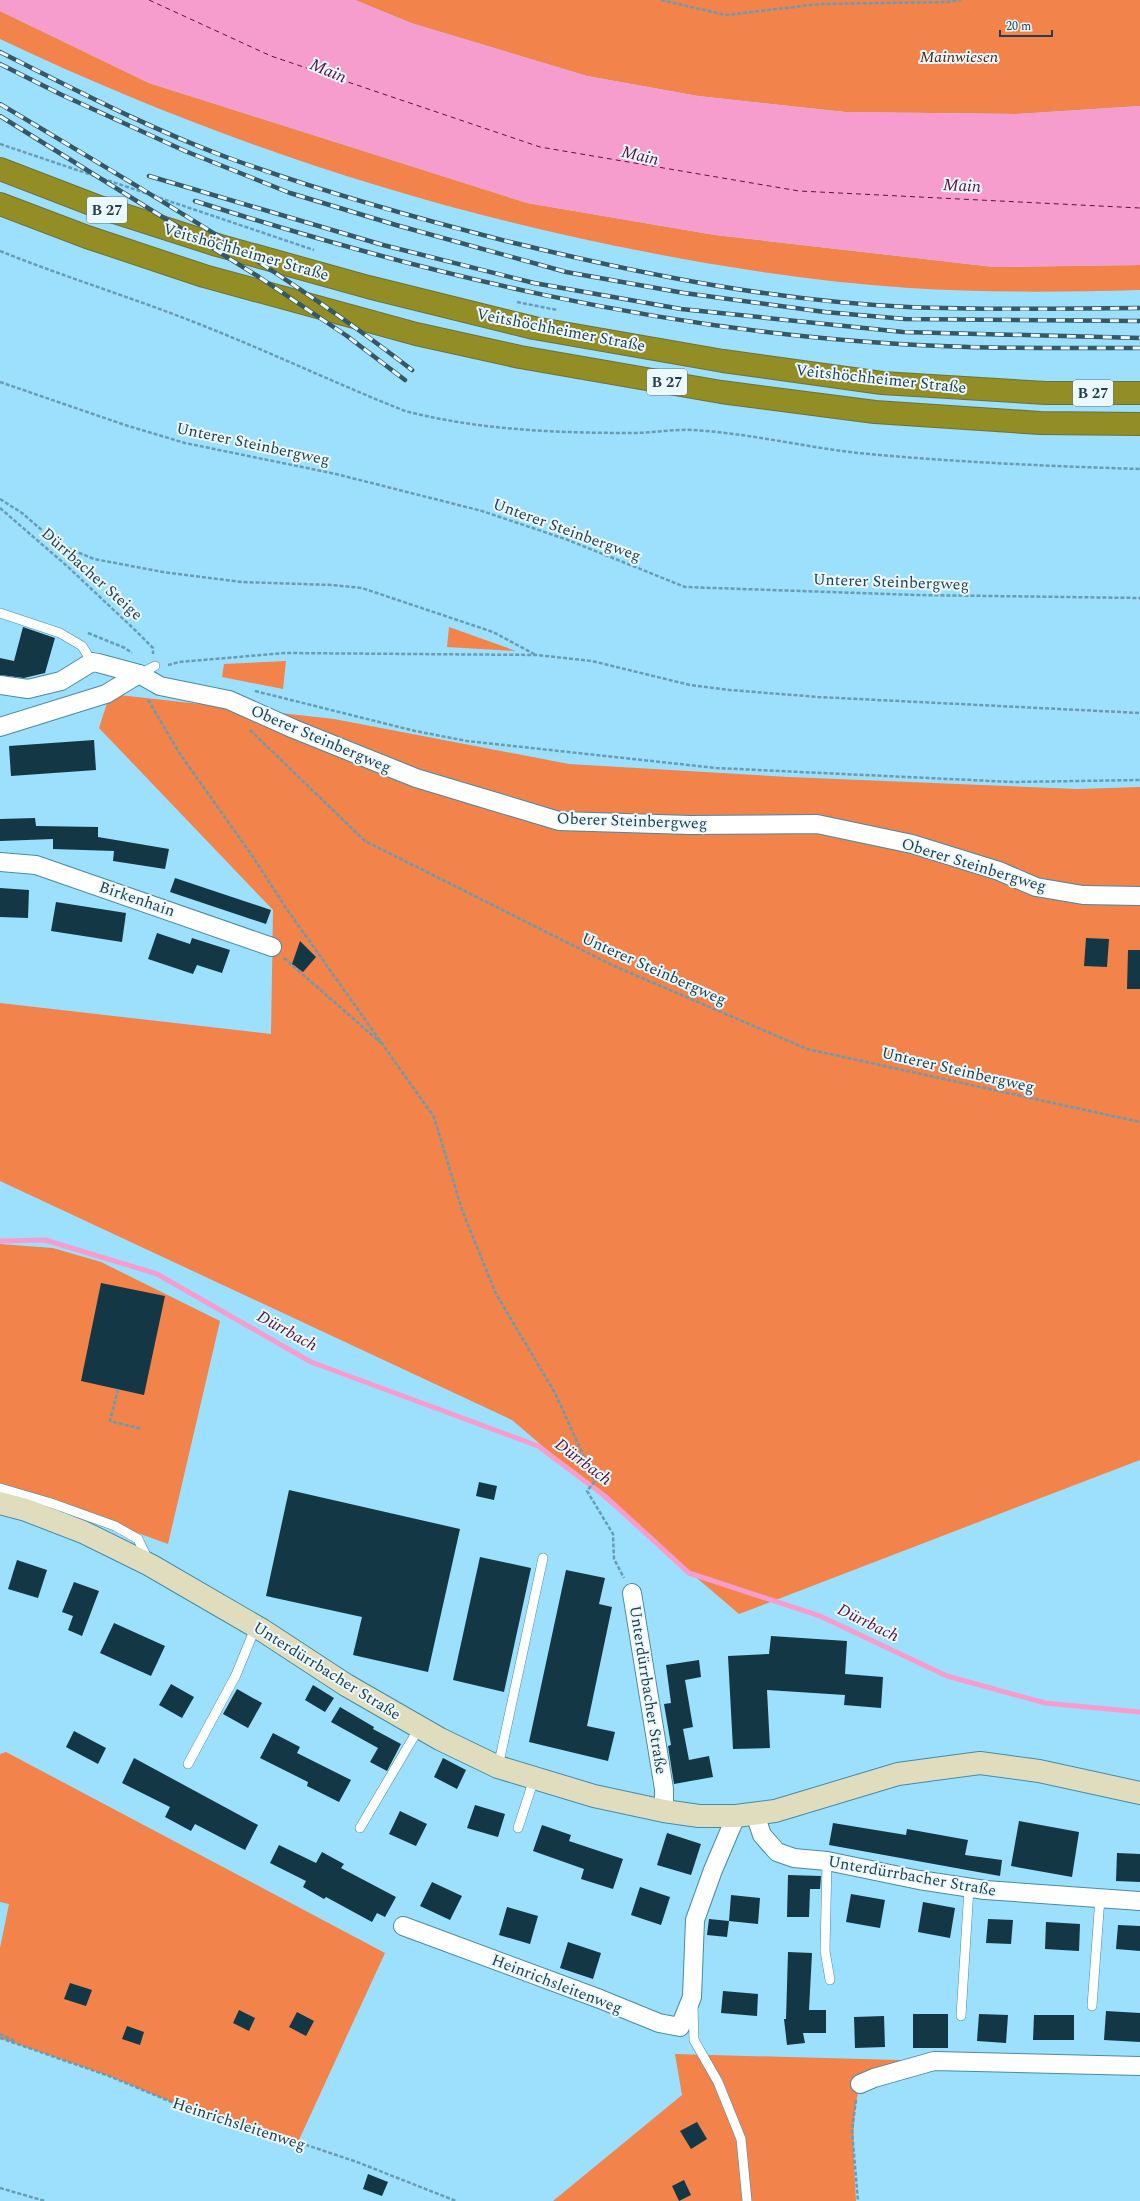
<svg xmlns="http://www.w3.org/2000/svg" width="1140" height="2201" viewBox="0 0 1140 2201" font-family="Spectral,serif">
<style>
.green{fill:#f1834b}
.water{fill:#f79dce}
.lines{fill:none;stroke-linecap:round;stroke-linejoin:round}
.stream{stroke:#f79dce;stroke-width:5}
.ferry{stroke:#56133e;stroke-width:1;stroke-dasharray:5 4;stroke-linecap:butt}
.building{fill:#133745}
.lane-casing{stroke:#478ba5;stroke-width:10}
.street-casing{stroke:#478ba5;stroke-width:20}
.secondary-casing{stroke:#478ba5;stroke-width:24}
.highway-casing{stroke:#6c7233;stroke-width:24}
.path{stroke:#699cb2;stroke-width:2.5;stroke-dasharray:4 2;stroke-linecap:butt}
.lane{stroke:#fff;stroke-width:9}
.street{stroke:#fff;stroke-width:18}
.secondary{stroke:#dfddbe;stroke-width:22}
.highway{stroke:#938d26;stroke-width:22}
.rail-casing{stroke:#355766;stroke-width:4.5}
.rail{stroke:#ebf8fe;stroke-width:3;stroke-dasharray:9;stroke-linecap:butt}
.labels{text-anchor:middle;dominant-baseline:central;stroke-width:4;stroke-linejoin:round;paint-order:stroke}
.shield{fill:#ebf8fe;stroke:#5f7681;stroke-width:1}
.shield-label{font-size:15px;font-weight:bold;fill:#233f4b}
.park-label{font-size:16px;font-style:italic;fill:#51260f;stroke:#ebf8fe}
.street-label{font-size:16px;fill:#233f4b;stroke:#ebf8fe}
.water-label{font-size:17px;font-style:italic;fill:#56133e;stroke:#ebf8fe}
</style>
<rect width="100%" height="100%" fill="#9ce0fd"/>
<g class="green">
<polygon points="355,0 1140,0 1140,106 1017,114 845,112 698,96 587,76 411,23"/>
<path d="M0,11L149,83L527,203L715,235L994,267L1140,265V290C1063,292 986,293 909,288C810,281 713,266 616,246C401,202 198,133 0,39Z"/>
<polygon points="449,627 516,651 447,647"/>
<polygon points="286,661 283,689 222,677 224,664"/>
<polygon points="110,694 334,719 569,764 789,777 1077,789 1140,787 1140,1460 739,1614 512,1420 0,1181 0,1003 271,1034 273,910 99,728"/>
<polygon points="0,1244 53,1248 101,1262 220,1321 168,1544 50,1501 0,1488"/>
<polygon points="6,1752 385,1953 298,2142 247,2125 198,2113 109,2076 0,2038 0,1948 9,1904 0,1902 0,1754"/>
<path d="M675,2054L934,2061L860,2084C850,2123 854,2161 856,2201H553L682,2095Z"/>
</g>
<polygon class="water" points="0,0 355,0 411,23 587,76 698,96 845,112 1017,114 1140,106 1140,265 994,267 715,235 527,203 149,83 0,11"/>
<g class="lines">
<polyline class="stream" points="0,1241 45,1240 157,1274 311,1362 538,1446 606,1497 689,1573 820,1616 947,1676 1045,1703 1140,1712"/>
<polyline class="ferry" points="149,0 271,56 540,147 799,191 1140,208"/>
</g>
<g class="building">
<polygon points="23,627 55,638 45,673 24,678 0,675 0,658 14,661"/>
<polygon points="94,740 96,770 11,776 9,746"/>
<polygon points="35,818 36,826 98,827 98,837 169,849 165,869 113,861 114,851 53,849 53,839 0,841 0,819"/>
<polygon points="175,878 271,910 266,924 170,892"/>
<polygon points="0,888 29,890 28,918 0,917"/>
<polygon points="56,902 126,913 122,942 51,931"/>
<polygon points="157,933 190,944 192,938 230,950 222,973 197,965 193,974 148,959"/>
<polygon points="1086,938 1109,939 1107,967 1084,966"/>
<polygon points="300,941 316,957 303,972 292,964"/>
<polygon points="1128,950 1140,950 1140,989 1127,989"/>
<polygon points="101,1283 165,1296 144,1395 81,1381"/>
<polygon points="479,1482 497,1486 494,1500 476,1496"/>
<polygon points="289,1490 460,1529 428,1672 353,1655 362,1617 266,1596"/>
<polygon points="480,1557 531,1568 504,1692 453,1680"/>
<polygon points="17,1560 47,1570 38,1598 8,1589"/>
<polygon points="566,1570 605,1578 599,1604 612,1607 587,1726 615,1732 608,1761 529,1742"/>
<polygon points="74,1582 99,1591 82,1636 68,1630 73,1616 62,1612"/>
<polygon points="114,1623 165,1646 151,1676 100,1653"/>
<polygon points="771,1636 847,1641 845,1674 883,1677 881,1708 844,1705 845,1695 767,1690 770,1748 733,1749 728,1656 769,1654"/>
<polygon points="699,1660 701,1677 685,1680 693,1727 683,1729 689,1760 709,1756 713,1777 674,1784 668,1746 671,1745 664,1704 671,1703 666,1665"/>
<polygon points="171,1684 194,1697 182,1718 159,1705"/>
<polygon points="313,1685 334,1698 325,1712 305,1700"/>
<polygon points="237,1689 262,1703 248,1728 223,1714"/>
<polygon points="340,1707 374,1727 373,1729 401,1744 387,1771 370,1762 378,1748 331,1722"/>
<polygon points="74,1731 106,1748 98,1764 66,1747"/>
<polygon points="273,1733 300,1747 297,1753 351,1780 339,1802 307,1786 308,1782 260,1758"/>
<polygon points="134,1758 258,1825 245,1850 195,1824 191,1831 165,1817 170,1807 122,1783"/>
<polygon points="443,1758 466,1770 457,1789 434,1777"/>
<polygon points="475,1805 505,1814 498,1837 467,1828"/>
<polygon points="400,1811 427,1824 416,1846 389,1834"/>
<polygon points="1019,1821 1079,1832 1072,1877 1011,1866"/>
<polygon points="833,1823 906,1835 907,1829 968,1840 965,1855 1002,1860 1000,1876 829,1845"/>
<polygon points="542,1825 571,1835 569,1841 623,1859 613,1889 581,1879 584,1869 533,1851"/>
<polygon points="667,1833 701,1844 691,1875 657,1865"/>
<polygon points="279,1845 316,1863 322,1852 344,1864 341,1868 396,1897 385,1917 377,1913 372,1922 326,1897 324,1899 303,1887 306,1881 270,1863"/>
<polygon points="1117,1853 1140,1854 1140,1882 1116,1881"/>
<polygon points="788,1875 821,1876 820,1889 810,1889 809,1917 787,1917"/>
<polygon points="432,1882 462,1896 450,1920 420,1906"/>
<polygon points="640,1887 670,1897 661,1925 631,1915"/>
<polygon points="851,1894 885,1900 880,1928 846,1922"/>
<polygon points="731,1895 760,1898 758,1924 729,1921"/>
<polygon points="923,1902 955,1908 950,1938 918,1932"/>
<polygon points="507,1907 538,1916 530,1944 499,1935"/>
<polygon points="709,1919 729,1921 727,1937 707,1935"/>
<polygon points="988,1919 1013,1920 1011,1944 986,1943"/>
<polygon points="1046,1922 1080,1924 1079,1951 1045,1949"/>
<polygon points="1118,1925 1140,1926 1140,1951 1116,1949"/>
<polygon points="568,1942 601,1953 593,1979 560,1968"/>
<polygon points="788,1952 812,1953 809,2010 826,2010 826,2033 803,2033 805,2043 787,2045 784,2019 786,2019"/>
<polygon points="70,1983 92,1990 86,2006 64,1999"/>
<polygon points="723,1991 758,1994 757,2016 721,2013"/>
<polygon points="239,2010 255,2018 249,2031 233,2023"/>
<polygon points="1106,2011 1140,2013 1140,2042 1104,2040"/>
<polygon points="297,2012 314,2021 306,2036 289,2027"/>
<rect x="913" y="2014" width="35" height="34"/>
<polygon points="979,2014 1008,2015 1006,2043 977,2041"/>
<polygon points="1034,2015 1074,2015 1074,2040 1033,2040"/>
<polygon points="884,2016 885,2047 855,2048 854,2017"/>
<polygon points="127,2026 144,2032 140,2045 122,2039"/>
<polygon points="697,2122 707,2139 691,2149 680,2131"/>
<polygon points="368,2174 388,2182 382,2196 363,2189"/>
<polygon points="684,2180 691,2195 679,2201 672,2186"/>
</g>
<g class="lines">
<g class="lane-casing">
<g id="lane">
<polyline points="0,613 60,633 82,646 92,662"/>
<polyline points="139,674 155,666"/>
<polyline points="0,1488 51,1503 115,1526 138,1539 149,1562"/>
<polyline points="188,1764 236,1675 256,1626"/>
<polyline points="498,1767 543,1558"/>
<polyline points="360,1828 419,1728"/>
<polyline points="518,1828 534,1779"/>
<polyline points="827,1861 825,1951 830,1980"/>
<polyline points="693,2005 694,2040 718,2082 741,2139 747,2201"/>
<polyline points="1092,2006 1100,1898"/>
<polyline points="961,2016 969,1888"/>
</g>
</g>
<g class="street-casing">
<g id="street">
<polyline points="0,685 28,689 61,681 92,662 98,663 139,674 160,686 229,700 294,729 416,778 559,821 690,825 817,824 912,844 999,871 1036,887 1083,895 1140,896"/>
<polyline points="0,727 106,694 139,674"/>
<polyline points="0,862 36,865 272,947"/>
<polyline points="632,1593 664,1789 664,1811"/>
<polyline points="755,1814 762,1835 777,1852 794,1858 827,1861 919,1880 985,1890 1140,1901"/>
<polyline points="403,1926 600,1999 659,2023 680,2027 692,1997 695,1920 713,1870 736,1816"/>
<polyline points="860,2084 874,2078 934,2061 1140,2066"/>
</g>
</g>
<g class="secondary-casing">
<polyline id="secondary" points="0,1503 26,1510 83,1532 150,1565 262,1630 346,1685 440,1739 498,1767 594,1796 664,1811 699,1816 736,1816 775,1811 898,1774 980,1763 1039,1771 1140,1793"/>
</g>
<g class="highway-casing">
<g id="highway">
<polyline points="0,169 99,207 217,245 368,287 534,328 723,361 882,383 1046,393 1140,393"/>
<polyline points="0,204 87,237 204,276 416,334 520,357 721,392 875,412 1040,423 1140,424"/>
</g>
</g>
<g class="path">
<polyline points="661,0 726,15 820,4 947,2 961,0"/>
<polyline points="0,144 314,250"/>
<path d="M0,251C67,278 137,299 204,326C272,353 337,384 405,411C478,430 557,433 633,433C653,433 673,429 693,430C747,433 804,447 858,453C952,462 1046,466 1140,469"/>
<polyline points="517,302 557,310"/>
<polyline points="0,382 125,425 185,443 336,474 482,511 568,540 685,587 916,595 1140,598"/>
<polyline points="0,499 22,513 58,544 94,559 163,572 241,582 332,585 362,588 493,632 536,655"/>
<polyline points="0,508 67,566 135,630 153,648 153,654"/>
<polyline points="88,633 125,648 132,653"/>
<polyline points="168,665 179,662 285,653 537,655 592,661 690,685 730,690 818,697 1140,713"/>
<polyline points="255,691 415,731 467,741 716,768 1013,782 1140,780"/>
<polyline points="148,700 180,754 253,857 286,908 434,1117 462,1210 496,1294 555,1393 595,1481 587,1491 613,1534 614,1559 624,1578"/>
<polyline points="250,730 365,841 614,966 807,1049 1140,1122"/>
<polyline points="284,958 381,1043"/>
<polyline points="118,1389 110,1421 142,1429"/>
<polyline points="0,2034 16,2042"/>
<polyline points="0,2038 109,2076 198,2113 247,2125 357,2162 456,2201"/>
<polyline points="856,2100 852,2131 858,2201"/>
<polyline points="0,2188 45,2201"/>
</g>
<use href="#lane" class="lane"/>
<use href="#street" class="street"/>
<use href="#secondary" class="secondary"/>
<use href="#highway" class="highway"/>
<g class="rail-casing">
<g id="rail">
<path d="M0,52C74,89 148,128 226,157C319,191 415,218 510,242C641,274 774,301 908,307C986,310 1063,309 1140,308"/>
<polyline points="0,64 62,95 185,151 290,193 396,225 566,272 684,293 825,312 905,319 1140,321"/>
<path d="M0,104C140,188 283,270 412,370"/>
<polyline points="0,116 259,277 347,336 405,380"/>
<polyline points="149,176 383,245 534,283 681,309 903,332 1140,338"/>
<path d="M195,201C423,274 659,330 899,344C979,349 1060,348 1140,348"/>
</g>
</g>
<use href="#rail" class="rail"/>
</g>
<g class="labels">
<g class="shield">
<rect x="87" y="197" width="40" height="26" rx="3"/>
<rect x="647" y="369" width="40" height="26" rx="3"/>
<rect x="1073" y="380" width="40" height="26" rx="3"/>
</g>
<g class="shield-label">
<text x="107" y="210">B 27</text>
<text x="667" y="382">B 27</text>
<text x="1093" y="393">B 27</text>
</g>
<g class="park-label">
<text x="959" y="57">Mainwiesen</text>
</g>
<g class="street-label">
<text transform="translate(246 252) rotate(16)">Veitshöchheimer Straße</text>
<text transform="translate(561 330) rotate(11)">Veitshöchheimer Straße</text>
<text transform="translate(881 379) rotate(6)">Veitshöchheimer Straße</text>
<text transform="translate(253 444) rotate(12)">Unterer Steinbergweg</text>
<text transform="translate(567 530) rotate(20)">Unterer Steinbergweg</text>
<text transform="translate(92 574) rotate(42)">Dürrbacher Steige</text>
<text transform="translate(891 582) rotate(2)">Unterer Steinbergweg</text>
<text transform="translate(321 739) rotate(23)">Oberer Steinbergweg</text>
<text transform="translate(632 821) rotate(2)">Oberer Steinbergweg</text>
<text transform="translate(974 865) rotate(17)">Oberer Steinbergweg</text>
<text transform="translate(137 899) rotate(19)">Birkenhain</text>
<text transform="translate(654 969) rotate(24)">Unterer Steinbergweg</text>
<text transform="translate(958 1070) rotate(13)">Unterer Steinbergweg</text>
<text transform="translate(327 1671) rotate(32)">Unterdürrbacher Straße</text>
<text transform="translate(648 1690) rotate(81)">Unterdürrbacher Straße</text>
<text transform="translate(912 1876) rotate(10)">Unterdürrbacher Straße</text>
<text transform="translate(557 1984) rotate(21)">Heinrichsleitenweg</text>
<text transform="translate(239 2124) rotate(18)">Heinrichsleitenweg</text>
</g>
<g class="water-label">
<text transform="translate(328 71) rotate(23)">Main</text>
<text transform="translate(640 156) rotate(13)">Main</text>
<text transform="translate(962 186) rotate(3)">Main</text>
<text transform="translate(287 1331) rotate(29)">Dürrbach</text>
<text transform="translate(583 1462) rotate(37)">Dürrbach</text>
<text transform="translate(868 1623) rotate(26)">Dürrbach</text>
</g>
</g>
<path d="M1000 30v6h52v-6" fill="none" stroke="#233f4b" stroke-width="2"/>
<text x="1006" y="30" font-size="12" fill="#233f4b" stroke="#ebf8fe" stroke-width="3" paint-order="stroke">20 m</text>
</svg>
